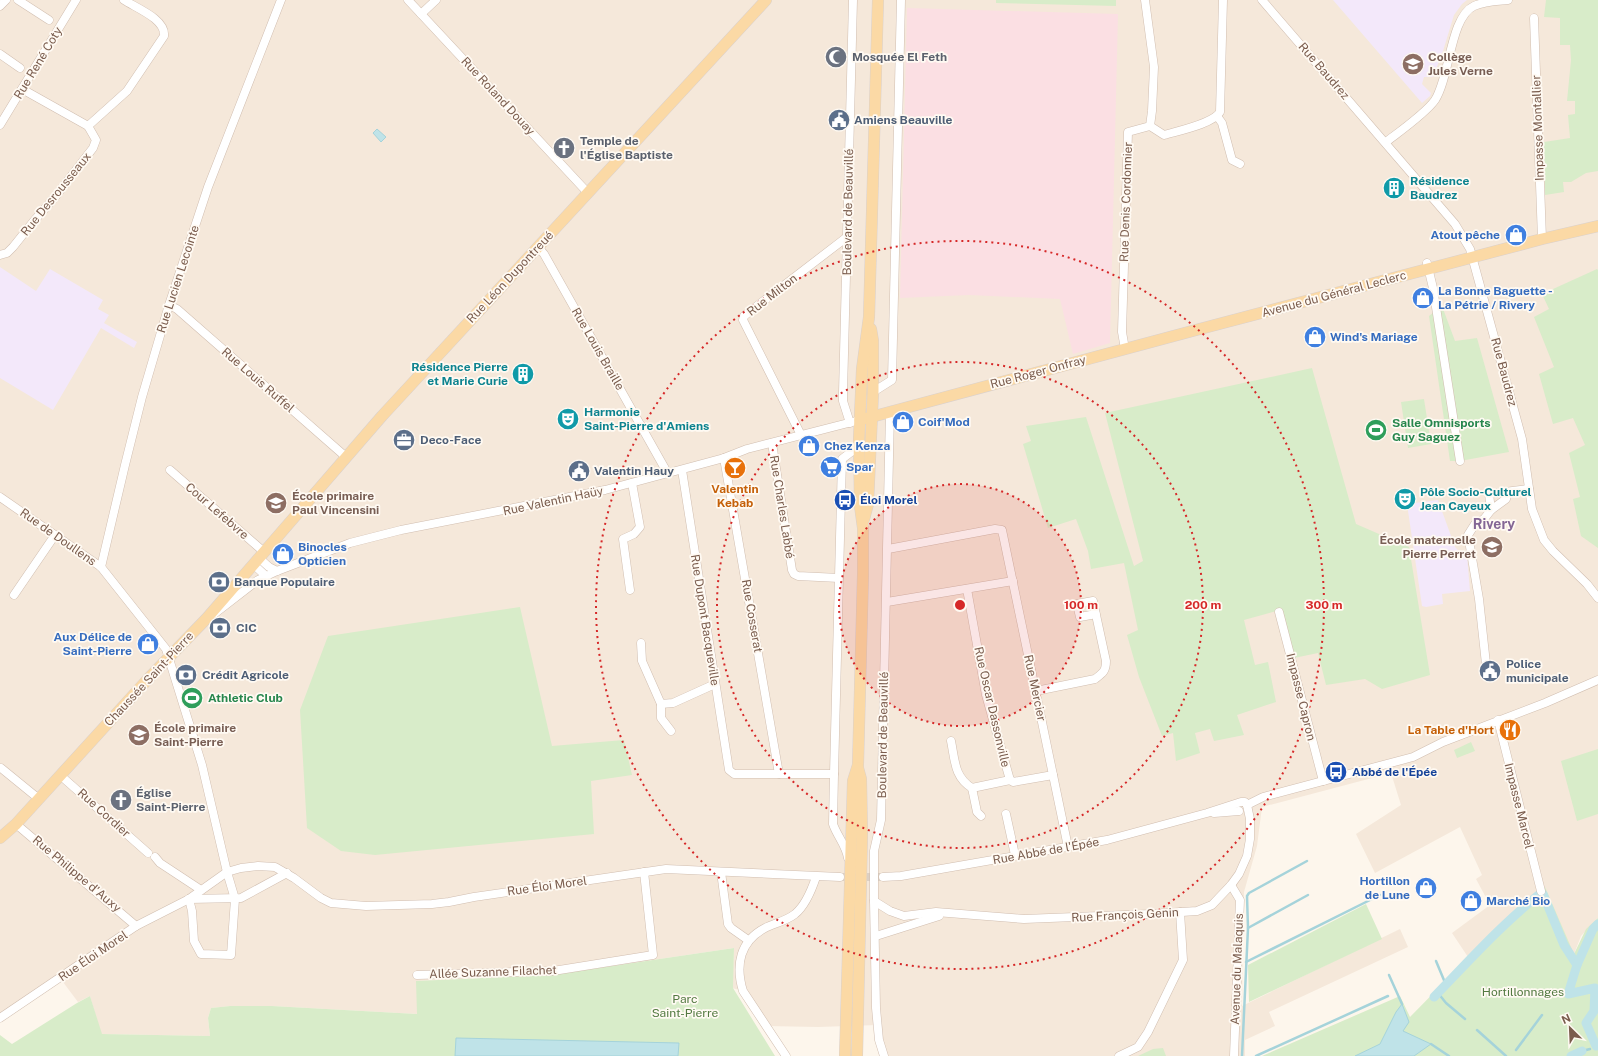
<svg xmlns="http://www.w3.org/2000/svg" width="1598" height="1056" viewBox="0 0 1598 1056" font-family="'Public Sans',sans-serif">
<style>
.residential{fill:#f5e8da}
.education{fill:#f3e8fa}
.medical{fill:#fbdfe3}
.green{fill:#d8ecc9}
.water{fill:#bfe3e8;stroke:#a5d3da}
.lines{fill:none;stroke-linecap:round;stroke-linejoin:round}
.stream{stroke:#a5d3da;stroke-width:2.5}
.canal{stroke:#bfe3e8;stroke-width:9}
.minor-tunnel{stroke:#dcd0c4;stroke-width:8;stroke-dasharray:8 4;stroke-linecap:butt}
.minor-casing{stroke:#d1beb0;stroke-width:9}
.major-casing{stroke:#dad1cd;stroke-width:12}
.minor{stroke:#fff;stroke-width:8}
.major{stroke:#fbd9a5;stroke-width:11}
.ring{fill:none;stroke:#d62828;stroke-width:2;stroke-dasharray:2 4}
.labels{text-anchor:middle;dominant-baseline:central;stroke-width:3.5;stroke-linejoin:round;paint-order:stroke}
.worship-label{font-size:12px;font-weight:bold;fill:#5b616d;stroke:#fffaf3;text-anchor:start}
.education-label{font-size:12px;font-weight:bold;fill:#785e54;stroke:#fffaf3;text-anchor:start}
.street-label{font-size:12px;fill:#7a5c4d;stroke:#fffaf3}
.service-label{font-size:12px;font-weight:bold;fill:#4e5e75;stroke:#fffaf3;text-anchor:start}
.culture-label{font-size:12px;font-weight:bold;fill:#0d838f;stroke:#fffaf3;text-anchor:start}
.shop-label{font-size:12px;font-weight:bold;fill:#366cbe;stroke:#fffaf3;text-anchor:start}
.leisure-label{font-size:12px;font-weight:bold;fill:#27864d;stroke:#fffaf3;text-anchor:start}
.food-label{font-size:12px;font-weight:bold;fill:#c56008;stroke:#fffaf3}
.transit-label{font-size:12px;font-weight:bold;fill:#164399;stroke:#fffaf3;text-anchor:start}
.park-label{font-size:12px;fill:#537a41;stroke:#fffaf3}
.quarter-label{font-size:14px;font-weight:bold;fill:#846695;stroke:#fffaf3}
.centre{fill:#d62828;stroke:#fffaf3;stroke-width:2}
.ring-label{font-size:12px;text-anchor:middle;font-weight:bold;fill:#d62828;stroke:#fffaf3;stroke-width:3.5;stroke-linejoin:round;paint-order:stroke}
</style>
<rect width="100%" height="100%" fill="#fdf6ec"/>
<polygon class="residential" points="0,0 1598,0 1598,918 1581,936 1574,954 1534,894 1516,909 1468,957 1452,933 1490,905 1476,879 1482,875 1460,827 1375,873 1356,834 1401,805 1391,773 1262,807 1257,846 1244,892 1242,1006 1400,929 1408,947 1269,1012 1275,1026 1245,1040 1245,1056 884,1056 878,1025 818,1027 766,1026 743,991 732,988 734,948 551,975 417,981 417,1014 272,1006 230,1006 211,1008 208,1018 210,1036 101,1034 90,996 78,1002 60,978 0,1018"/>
<g class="education">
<polygon points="1333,0 1467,0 1462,4 1454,15 1443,51 1433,77 1424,77 1422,84 1431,93 1430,96 1422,103"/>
<polygon points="0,267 36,291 50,269 103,300 98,309 109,315 104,323 137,342 134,348 101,328 53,410 0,378"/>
<polygon points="1438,500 1455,547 1458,550 1467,555 1470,591 1442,594 1443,604 1426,607 1422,606 1407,504"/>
</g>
<polygon class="medical" points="907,8 1118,14 1110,343 1073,354 1060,299 969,295 900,298"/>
<g class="green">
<polygon points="996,0 1116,0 1116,6 996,3"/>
<polygon points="1546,0 1598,0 1598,171 1586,173 1571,182 1563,182 1564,192 1545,195 1544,142 1570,138 1568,115 1575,114 1575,101 1567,101 1571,60 1570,45 1560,45 1560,18 1544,17"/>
<polygon points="1597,269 1598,270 1598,548 1581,536 1573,499 1580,497 1569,453 1585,445 1573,418 1553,424 1539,374 1554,367 1534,317 1549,309 1542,294"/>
<polygon points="1442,306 1455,341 1477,338 1509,452 1460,461 1450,461 1429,316"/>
<polygon points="1312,368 1356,524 1409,547 1430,675 1382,689 1365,679 1326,685 1318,653 1294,658 1280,610 1244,620 1255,665 1268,662 1276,702 1237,715 1244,735 1214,741 1210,729 1195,733 1200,753 1176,761 1173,733 1162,736 1139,677 1127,635 1138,630 1124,563 1091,569 1088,551 1076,519 1048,528 1023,444 1031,441 1026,426 1086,417 1134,566 1143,561 1105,413"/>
<polygon points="1424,399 1431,444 1408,448 1401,402"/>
<polygon points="520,607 552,746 624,740 632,775 591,781 594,834 375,855 341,851 307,828 300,710 328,636"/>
<polygon points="1471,742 1475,751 1457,758 1454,750"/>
<polygon points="1598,749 1598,814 1577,821 1561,761"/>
<polygon points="1545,887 1574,954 1586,929 1598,918 1598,1056 1262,1056 1400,996 1410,1017 1516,909"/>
<polygon points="1366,904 1382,939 1249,1002 1248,965"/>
<polygon points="734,948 733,988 775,1056 0,1056 0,1035 12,1044 77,1003 90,996 102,1034 210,1036 208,1018 211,1008 230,1006 272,1006 417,1014 416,981 551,975"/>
<polygon points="1163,1048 1166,1056 1138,1056 1153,1049"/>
</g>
<g class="water">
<polygon points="377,129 386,137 381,142 373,133"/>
<polygon points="1402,1004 1409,1022 1403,1031 1431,1044 1414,1056 1355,1056 1380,1044 1396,1012"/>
<polygon points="456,1038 679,1043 678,1056 455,1056"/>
</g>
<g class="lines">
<g class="stream">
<polyline points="1248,928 1308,895"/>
<polyline points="1436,961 1446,985"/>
<polyline points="1246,962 1380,895"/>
<polyline points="1389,975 1402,1004"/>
<polyline points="1438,993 1446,1003 1465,1019"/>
<polyline points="1477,1030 1506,1056"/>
<polyline points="1431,1044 1449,1056"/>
<polyline points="1516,1050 1542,1015"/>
<polyline points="1582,1051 1590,1049"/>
<polyline points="1242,1056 1248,928 1247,896 1249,893 1307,861"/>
<polyline points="1256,1056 1388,996"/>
</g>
<g class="canal">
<path d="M1434,997C1469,961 1502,924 1541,893L1543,894L1564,945L1577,965"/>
<polyline points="1596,1046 1586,1023 1594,1011 1595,988 1568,994 1577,965 1593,929 1598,924"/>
<polyline points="1571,1056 1582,1051"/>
</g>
<polyline class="minor-tunnel" points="840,877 883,877"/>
<g class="minor-casing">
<g id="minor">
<polyline points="18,0 49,20"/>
<polyline points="408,0 588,193"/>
<polyline points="1145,0 1154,67 1152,111 1150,126"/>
<polyline points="1262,0 1455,224 1470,249 1522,439 1532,509 1544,540 1553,551 1587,584 1598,598"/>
<polyline points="0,6 6,0"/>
<polyline points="421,14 436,0"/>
<polyline points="1534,18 1542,239"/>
<polyline points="0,54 20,68"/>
<path d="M22,89L88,126L127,91L164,36C166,19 136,8 124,0"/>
<polyline points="1217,116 1222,123 1232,160 1240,164"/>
<polyline points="0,125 76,0"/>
<path d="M1150,126L1164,135C1177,131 1213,124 1220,112L1223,0"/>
<path d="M1386,142C1399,132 1426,113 1435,100C1450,77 1450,17 1474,6C1485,1 1497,1 1508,0"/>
<polyline points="538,247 544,254 668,474"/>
<polyline points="0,255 7,253 13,247 33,222 55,197 93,148 96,140 88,126"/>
<polyline points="1427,263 1433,288 1460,461"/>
<polyline points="169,305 177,309 346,457"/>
<polyline points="1125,349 1122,332 1128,132 1150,126"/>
<polyline points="873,392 892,380 901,0"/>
<polyline points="850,423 843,401 843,393 853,0"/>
<polyline points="801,435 743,320 744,316 847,237"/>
<polyline points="772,443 792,570 794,574 798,576 839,578"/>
<polyline points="724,458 779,774"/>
<polyline points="170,470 264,552"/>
<polyline points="682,470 729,770 734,774 834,774"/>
<polyline points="1508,492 1506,499 1491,510 1489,494 1529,489"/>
<polyline points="0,497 101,567 166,649 202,765 227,872 235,899 231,955 201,954 194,941 192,911 189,899"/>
<polyline points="888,549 995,529 1002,530 1068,847"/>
<polyline points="259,558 269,567 277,571"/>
<polyline points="254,565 266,576"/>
<polyline points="101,567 125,465 142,397 169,305 208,187 281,0"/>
<polyline points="967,589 986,695 1010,780 1013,782 1053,775"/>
<polyline points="630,590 623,539 634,534 640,527 632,483"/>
<polyline points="14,595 55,535"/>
<polyline points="887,602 1013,581"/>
<polyline points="1279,612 1323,781"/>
<polyline points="214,614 258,580 277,571 350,543 401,530 605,490 724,458 747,449 860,420"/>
<polyline points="641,643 642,661 661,704 673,703 715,684"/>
<polyline points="1486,664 1479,599 1468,535 1475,524 1484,519 1491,510"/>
<path d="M1036,691L1095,679C1103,673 1106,671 1106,661L1093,601L1077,604L1080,617L1096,614"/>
<polyline points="661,704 661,718 671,731"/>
<polyline points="1498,720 1541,891"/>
<path d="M951,741C955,760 954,777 972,788L1010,780"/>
<polyline points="1,768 39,799"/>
<polyline points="60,775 148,853"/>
<polyline points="972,788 977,812 981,816"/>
<polyline points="1247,805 1263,797 1413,757 1443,742 1545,703 1598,680"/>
<polyline points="1214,813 1239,811"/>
<polyline points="1006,814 1015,855"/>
<polyline points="16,824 136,926"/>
<polyline points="155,857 160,863 201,890"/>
<path d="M848,858C846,845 837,836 833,824L834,774L842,459L859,446"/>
<polyline points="721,872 728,924 731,928 748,940"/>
<polyline points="883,877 901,876 1107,840 1207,813 1241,802 1245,802 1247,805"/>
<polyline points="1231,885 1240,900 1234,1056"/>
<polyline points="189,899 241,898 287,873"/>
<polyline points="874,901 890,911 904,916 936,912 1024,919 1151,914 1197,911 1212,905 1231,885 1239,874 1247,856 1250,839 1250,819 1247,805"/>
<polyline points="876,936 939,916"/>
<polyline points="417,975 553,971 653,955 644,872"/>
<polyline points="0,1018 136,926 189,899 227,872 241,868 258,866 275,867 294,878 321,898 331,903 366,906 432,904 449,902 474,897 666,869 840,877"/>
<path d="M786,1056L743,991C735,965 740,941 765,928C775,923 786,921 795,914C806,905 812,889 816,877"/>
<polyline points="884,1056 879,1040 876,1008 874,901 874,851 881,820 890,412"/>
<polyline points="1119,1056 1138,1047 1148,1032 1183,960 1180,912"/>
</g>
</g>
<g class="major-casing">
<g id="major">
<polyline points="860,420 1196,330 1542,239 1598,226"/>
<polyline points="864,519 868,504 873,392 873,341 871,329"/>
<polyline points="0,838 16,824 148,679 207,618 382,416 766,0"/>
<polyline points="845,1056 853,781 858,765 863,574 863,528 860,506 859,439 862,369 869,317 878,0"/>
<polyline points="857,1056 862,834 861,779 858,768"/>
</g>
</g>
<use href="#minor" class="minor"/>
<use href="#major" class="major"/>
</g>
<circle cx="960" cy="605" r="121" fill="#d62828" fill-opacity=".12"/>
<g class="ring">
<circle cx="960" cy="605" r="121"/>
<circle cx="960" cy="605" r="243"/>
<circle cx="960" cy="605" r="364"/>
</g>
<defs>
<g id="mosque-disc" transform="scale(1.15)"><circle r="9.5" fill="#6b7280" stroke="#fffaf3"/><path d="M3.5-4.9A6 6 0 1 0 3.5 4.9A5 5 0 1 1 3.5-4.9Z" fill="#fff"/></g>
<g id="school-disc" transform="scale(1.15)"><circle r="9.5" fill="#8d6e63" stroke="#fffaf3"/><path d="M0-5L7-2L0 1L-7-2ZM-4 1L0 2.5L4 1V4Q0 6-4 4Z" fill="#fff"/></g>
<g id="civic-disc" transform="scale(1.15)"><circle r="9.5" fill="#5c6f8a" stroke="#fffaf3"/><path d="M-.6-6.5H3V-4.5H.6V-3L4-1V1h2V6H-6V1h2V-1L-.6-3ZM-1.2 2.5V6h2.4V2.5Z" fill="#fff"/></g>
<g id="church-disc" transform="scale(1.15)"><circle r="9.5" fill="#6b7280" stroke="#fffaf3"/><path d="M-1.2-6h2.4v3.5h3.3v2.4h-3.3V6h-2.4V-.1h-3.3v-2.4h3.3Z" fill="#fff"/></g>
<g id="building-disc" transform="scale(1.15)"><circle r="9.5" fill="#0f9aa8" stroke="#fffaf3"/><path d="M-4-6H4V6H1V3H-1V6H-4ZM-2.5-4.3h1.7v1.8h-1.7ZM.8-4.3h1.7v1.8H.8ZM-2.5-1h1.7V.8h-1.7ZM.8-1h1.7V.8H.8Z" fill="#fff"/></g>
<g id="shop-disc" transform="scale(1.15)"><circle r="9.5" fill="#3f7fe0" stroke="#fffaf3"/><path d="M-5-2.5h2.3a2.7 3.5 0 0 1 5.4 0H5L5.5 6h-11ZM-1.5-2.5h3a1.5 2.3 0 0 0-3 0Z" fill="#fff"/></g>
<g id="theatre-disc" transform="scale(1.15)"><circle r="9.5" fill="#0f9aa8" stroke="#fffaf3"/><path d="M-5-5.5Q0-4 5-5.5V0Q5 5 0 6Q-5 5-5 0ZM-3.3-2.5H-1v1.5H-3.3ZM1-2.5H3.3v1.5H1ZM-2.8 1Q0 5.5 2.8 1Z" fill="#fff"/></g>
<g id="stadium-disc" transform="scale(1.15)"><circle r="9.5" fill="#2e9e5b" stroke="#fffaf3"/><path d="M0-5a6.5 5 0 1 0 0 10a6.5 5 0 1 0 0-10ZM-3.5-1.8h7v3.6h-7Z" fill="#fff"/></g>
<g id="office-disc" transform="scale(1.15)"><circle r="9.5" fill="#5c6f8a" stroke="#fffaf3"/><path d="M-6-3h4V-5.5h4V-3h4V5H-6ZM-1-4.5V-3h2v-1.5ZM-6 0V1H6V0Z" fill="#fff"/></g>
<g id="supermarket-disc" transform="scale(1.15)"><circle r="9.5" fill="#3f7fe0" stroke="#fffaf3"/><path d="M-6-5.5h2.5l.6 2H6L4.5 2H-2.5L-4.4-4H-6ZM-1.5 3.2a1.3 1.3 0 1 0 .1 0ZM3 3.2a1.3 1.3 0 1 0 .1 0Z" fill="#fff"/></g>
<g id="bar-disc" transform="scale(1.15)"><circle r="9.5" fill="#e8710a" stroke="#fffaf3"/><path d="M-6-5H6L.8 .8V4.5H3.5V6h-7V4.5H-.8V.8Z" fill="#fff"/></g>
<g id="bus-disc" transform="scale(1.15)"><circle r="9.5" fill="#1a4fb4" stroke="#fffaf3"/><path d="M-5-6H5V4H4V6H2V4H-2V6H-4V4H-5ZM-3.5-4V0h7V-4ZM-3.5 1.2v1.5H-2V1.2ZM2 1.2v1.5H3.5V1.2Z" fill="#fff"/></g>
<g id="bank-disc" transform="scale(1.15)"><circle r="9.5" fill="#5c6f8a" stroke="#fffaf3"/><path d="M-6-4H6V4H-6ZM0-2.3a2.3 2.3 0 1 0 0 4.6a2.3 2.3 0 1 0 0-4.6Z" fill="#fff"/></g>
<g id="restaurant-disc" transform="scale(1.15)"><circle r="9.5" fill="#e8710a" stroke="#fffaf3"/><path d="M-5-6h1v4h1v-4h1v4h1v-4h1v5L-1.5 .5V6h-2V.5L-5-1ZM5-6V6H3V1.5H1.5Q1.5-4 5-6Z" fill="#fff"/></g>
</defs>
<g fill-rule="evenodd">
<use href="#mosque-disc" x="836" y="57"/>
<use href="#school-disc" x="1413" y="64"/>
<use href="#civic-disc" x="839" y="120"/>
<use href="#church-disc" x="564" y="148"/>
<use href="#building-disc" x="1394" y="188"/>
<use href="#shop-disc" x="1516" y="235"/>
<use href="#shop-disc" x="1423" y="298"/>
<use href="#shop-disc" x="1315" y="337"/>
<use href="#building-disc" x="523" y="374"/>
<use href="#theatre-disc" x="568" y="419"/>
<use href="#shop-disc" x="903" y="422"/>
<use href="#stadium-disc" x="1376" y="430"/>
<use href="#office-disc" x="404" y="440"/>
<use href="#shop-disc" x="809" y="446"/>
<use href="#supermarket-disc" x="831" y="467"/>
<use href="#bar-disc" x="735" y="468"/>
<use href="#civic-disc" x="579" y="471"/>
<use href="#theatre-disc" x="1405" y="499"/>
<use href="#bus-disc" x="845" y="500"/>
<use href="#school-disc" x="276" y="503"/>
<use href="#school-disc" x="1492" y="547"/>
<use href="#shop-disc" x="283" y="554"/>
<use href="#bank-disc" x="219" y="582"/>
<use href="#bank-disc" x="220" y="628"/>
<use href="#shop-disc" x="148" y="644"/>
<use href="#civic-disc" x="1490" y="671"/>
<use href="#bank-disc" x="186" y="675"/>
<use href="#stadium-disc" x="192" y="698"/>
<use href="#restaurant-disc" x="1510" y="730"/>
<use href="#school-disc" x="139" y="735"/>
<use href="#bus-disc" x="1336" y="772"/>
<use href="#church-disc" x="121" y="800"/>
<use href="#shop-disc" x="1426" y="888"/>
<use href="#shop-disc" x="1471" y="901"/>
</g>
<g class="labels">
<g class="worship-label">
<text x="852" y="57">Mosquée El Feth</text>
<text x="580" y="141">Temple de<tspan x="580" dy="14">l'Église Baptiste</tspan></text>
<text x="136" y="793">Église<tspan x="136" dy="14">Saint-Pierre</tspan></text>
</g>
<g class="education-label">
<text x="1428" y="57">Collège<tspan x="1428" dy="14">Jules Verne</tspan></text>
<text x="292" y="496">École primaire<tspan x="292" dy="14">Paul Vincensini</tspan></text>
<text x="1476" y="540" text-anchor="end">École maternelle<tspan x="1476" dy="14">Pierre Perret</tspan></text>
<text x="154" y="728">École primaire<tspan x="154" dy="14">Saint-Pierre</tspan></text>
</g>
<g class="street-label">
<text transform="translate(38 63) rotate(-59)">Rue René Coty</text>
<text transform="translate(1324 71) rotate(49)">Rue Baudrez</text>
<text transform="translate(498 96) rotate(47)">Rue Roland Douay</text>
<text transform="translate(1538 128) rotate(-92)">Impasse Montallier</text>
<text transform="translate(56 194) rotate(-51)">Rue Desrousseaux</text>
<text transform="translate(1126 202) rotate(-88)">Rue Denis Cordonnier</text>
<text transform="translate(848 212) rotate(-89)">Boulevard de Beauvillé</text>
<text transform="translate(510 277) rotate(-47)">Rue Léon Dupontreué</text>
<text transform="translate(178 279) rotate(-72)">Rue Lucien Lecointe</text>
<text transform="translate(1334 294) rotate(-15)">Avenue du Général Leclerc</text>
<text transform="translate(772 295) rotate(-38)">Rue Milton</text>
<text transform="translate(598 349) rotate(60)">Rue Louis Braille</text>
<text transform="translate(1038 372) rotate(-15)">Rue Roger Onfray</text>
<text transform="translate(1504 372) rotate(75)">Rue Baudrez</text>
<text transform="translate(258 380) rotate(41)">Rue Louis Ruffel</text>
<text transform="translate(553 501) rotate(-12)">Rue Valentin Haüy</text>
<text transform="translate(782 507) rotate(81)">Rue Charles Labbé</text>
<text transform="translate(217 511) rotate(41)">Cour Lefebvre</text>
<text transform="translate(58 537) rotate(35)">Rue de Doullens</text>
<text transform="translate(752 616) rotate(80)">Rue Cosserat</text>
<text transform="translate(705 620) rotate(81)">Rue Dupont Bacqueville</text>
<text transform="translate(149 679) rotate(-47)">Chaussée Saint-Pierre</text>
<text transform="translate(1035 688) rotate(78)">Rue Mercier</text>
<text transform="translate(1301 697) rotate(76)">Impasse Capron</text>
<text transform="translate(992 707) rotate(77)">Rue Oscar Dassonville</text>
<text transform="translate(883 735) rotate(-89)">Boulevard de Beauvillé</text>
<text transform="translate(1519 806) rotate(76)">Impasse Marcel</text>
<text transform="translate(104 813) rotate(42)">Rue Cordier</text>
<text transform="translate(1046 851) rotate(-10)">Rue Abbé de l'Épée</text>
<text transform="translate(77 874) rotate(40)">Rue Philippe d'Auxy</text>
<text transform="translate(547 886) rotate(-8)">Rue Éloi Morel</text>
<text transform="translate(1125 915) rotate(-3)">Rue François Genin</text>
<text transform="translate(93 956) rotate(-34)">Rue Éloi Morel</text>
<text transform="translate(1237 969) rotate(-88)">Avenue du Malaquis</text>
<text transform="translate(493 972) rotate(-2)">Allée Suzanne Filachet</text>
</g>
<g class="service-label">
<text x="854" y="120">Amiens Beauville</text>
<text x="420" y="440">Deco-Face</text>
<text x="594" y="471">Valentin Hauy</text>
<text x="234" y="582">Banque Populaire</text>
<text x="236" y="628">CIC</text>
<text x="1506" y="664">Police<tspan x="1506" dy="14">municipale</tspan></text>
<text x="202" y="675">Crédit Agricole</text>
</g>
<g class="culture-label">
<text x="1410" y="181">Résidence<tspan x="1410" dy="14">Baudrez</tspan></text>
<text x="508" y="367" text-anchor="end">Résidence Pierre<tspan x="508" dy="14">et Marie Curie</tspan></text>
<text x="584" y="412">Harmonie<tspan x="584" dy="14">Saint-Pierre d'Amiens</tspan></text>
<text x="1420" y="492">Pôle Socio-Culturel<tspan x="1420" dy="14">Jean Cayeux</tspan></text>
</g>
<g class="shop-label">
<text x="1500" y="235" text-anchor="end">Atout pêche</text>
<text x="1438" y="291">La Bonne Baguette -<tspan x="1438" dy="14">La Pétrie / Rivery</tspan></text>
<text x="1330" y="337">Wind's Mariage</text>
<text x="918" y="422">Coif'Mod</text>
<text x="824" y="446">Chez Kenza</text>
<text x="846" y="467">Spar</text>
<text x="298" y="547">Binocles<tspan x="298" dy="14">Opticien</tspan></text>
<text x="132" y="637" text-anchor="end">Aux Délice de<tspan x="132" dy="14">Saint-Pierre</tspan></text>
<text x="1410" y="881" text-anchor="end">Hortillon<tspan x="1410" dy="14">de Lune</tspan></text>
<text x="1486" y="901">Marché Bio</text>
</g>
<g class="leisure-label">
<text x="1392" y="423">Salle Omnisports<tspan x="1392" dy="14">Guy Saguez</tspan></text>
<text x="208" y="698">Athletic Club</text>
</g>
<g class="food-label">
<text x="735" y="489">Valentin<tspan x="735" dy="14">Kebab</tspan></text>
<text x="1494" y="730" text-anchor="end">La Table d'Hort</text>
</g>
<g class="transit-label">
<text x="860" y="500">Éloi Morel</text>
<text x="1352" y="772">Abbé de l'Épée</text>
</g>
<g class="park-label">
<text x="1523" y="992">Hortillonnages</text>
<text x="685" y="999">Parc<tspan x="685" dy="14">Saint-Pierre</tspan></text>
</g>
<g class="quarter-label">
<text x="1494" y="524">Rivery</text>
</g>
</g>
<circle cx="960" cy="605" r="6" class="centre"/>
<g class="ring-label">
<text x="1081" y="609">100 m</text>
<text x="1203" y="609">200 m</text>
<text x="1324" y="609">300 m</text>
</g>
<g transform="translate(1570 1028) rotate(336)" stroke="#fffaf3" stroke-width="3" paint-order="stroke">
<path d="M0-3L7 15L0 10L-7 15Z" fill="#7a5c4d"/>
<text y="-6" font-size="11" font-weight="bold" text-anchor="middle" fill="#7a5c4d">N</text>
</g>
</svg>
